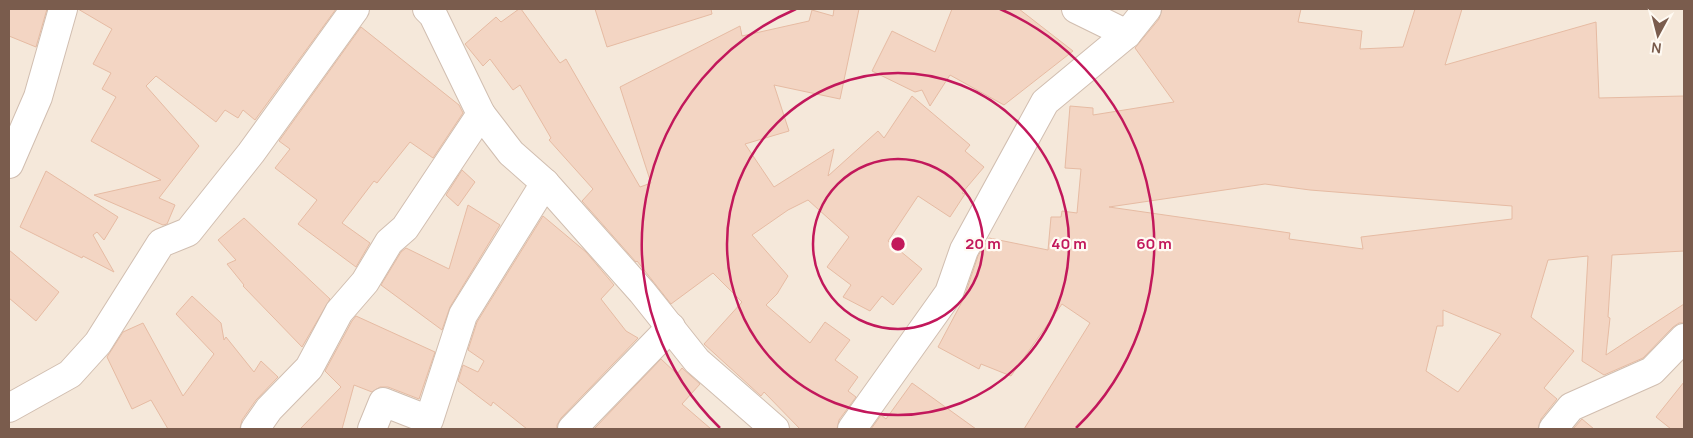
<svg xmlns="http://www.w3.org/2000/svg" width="1693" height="438" viewBox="0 0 1693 438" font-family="Manrope,sans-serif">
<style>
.residential{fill:#f5e8da}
.building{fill:#f3d5c3;stroke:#e6bba3;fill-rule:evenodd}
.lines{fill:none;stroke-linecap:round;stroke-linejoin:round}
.minor-casing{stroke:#d1beb0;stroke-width:30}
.minor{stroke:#fff;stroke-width:28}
.ring{fill:none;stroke:#c2185b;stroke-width:2.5}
.centre{fill:#c2185b;stroke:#fffaf3;stroke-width:2.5}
.ring-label{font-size:15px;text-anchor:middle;font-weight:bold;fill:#c2185b;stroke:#fffaf3;stroke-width:4.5;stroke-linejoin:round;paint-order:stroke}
</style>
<rect width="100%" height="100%" fill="#fdf6ec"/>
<rect class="residential" x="9" y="9" width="1675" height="420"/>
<g class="building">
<polygon points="9,9 47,9 36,47 9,36"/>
<polygon points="78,9 336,9 255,120 243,110 238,118 225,110 216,122 156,76 146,86 199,146 159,198 175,205 167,224 163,225 94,195 161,180 91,141 116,97 102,89 111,73 93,64 112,29"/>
<polygon points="519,9 521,9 560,63 566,59 640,187 651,183 620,87 740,26 742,36 809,21 812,10 833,16 834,9 859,9 840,99 774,85 789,131 745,144 774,187 834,149 828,176 878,131 884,138 912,96 970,145 965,151 984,167 962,193 965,194 950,217 918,196 888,241 922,269 893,305 882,296 870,311 843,297 851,285 827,267 849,237 808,200 788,210 752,235 788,276 777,294 766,305 810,343 825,322 850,340 835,360 858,377 848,391 856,397 839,420 837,429 800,429 764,392 761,396 704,344 742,302 713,273 671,304 637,261 636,262 582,201 593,189 549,140 551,138 520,85 513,90 490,59 483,66 465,44 496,17 501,22"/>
<polygon points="595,9 711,9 712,14 607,47"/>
<polygon points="952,9 1019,9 1073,51 1004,105 950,75 930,106 922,90 915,92 872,71 892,31 935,52"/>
<path d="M1162,9H1301L1298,22L1362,31L1360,49L1403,47L1415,9H1462L1445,65L1596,22L1599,98L1684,96V251L1612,255L1608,317L1610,318L1606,355L1684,304V323H1679L1673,327L1643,358L1604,375L1582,361L1588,256L1548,260L1531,317L1574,351L1544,388L1557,399L1541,419L1538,429H1024L1090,323L1062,304L1011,376L981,364L979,369L938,347L964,298L978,256L989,238L1048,250L1051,217H1061L1062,211L1077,213L1081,169L1065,168L1070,106L1093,108V115L1174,102L1135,48L1159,19ZM1265,184L1310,190L1512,206V219L1361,237L1363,249L1289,239L1290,233L1109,207ZM1443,310L1501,334L1458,392L1426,371L1437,326H1443Z"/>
<polygon points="361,27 459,105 463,113 433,158 410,142 377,183 374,181 342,223 370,243 356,267 298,224 317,200 275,168 290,149 279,141"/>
<polygon points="462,170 475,182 458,206 446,195"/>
<polygon points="46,171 118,217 104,240 97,232 93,235 114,272 83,256 82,258 20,227"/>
<polygon points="468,205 500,225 450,307 442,330 381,285 401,252 406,248 449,269"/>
<polygon points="543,216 586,252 614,285 601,299 626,331 638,338 561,418 557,425 557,429 527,429 493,402 491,406 458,381 463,365 478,372 484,361 468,350 477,322"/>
<polygon points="244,218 330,299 302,347 243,286 244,285 227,264 236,260 218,240"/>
<polygon points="9,250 59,292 36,321 9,298"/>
<polygon points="192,296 221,323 224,340 226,337 254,372 261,361 278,377 256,400 242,420 240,429 168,429 151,400 132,409 107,357 123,332 143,323 183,396 214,354 176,314"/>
<polygon points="356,316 435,352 419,399 388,387 380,387 372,392 354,385 342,429 300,429 341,387 325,371 352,321"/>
<polygon points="661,359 677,374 682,368 700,384 682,404 711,429 594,429"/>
<polygon points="1684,382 1684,429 1671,429 1656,417"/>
<polygon points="912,383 976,429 871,429 881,415 886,419"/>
<polygon points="1582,419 1594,429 1573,429"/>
</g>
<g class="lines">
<g class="minor-casing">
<g id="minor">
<polyline points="427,9 433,15 481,114 511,153 545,183 642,292 697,361 775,429"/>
<polyline points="1076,9 1127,34"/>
<polyline points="9,164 38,97 63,9"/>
<polyline points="9,408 70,374 98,343 161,243 188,232 251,153 355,9"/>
<polyline points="255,429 269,409 309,368 339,312 365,282 389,242 405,228 481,114"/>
<polyline points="372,429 383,402 429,420 463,315 545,183"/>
<polyline points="572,429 671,327"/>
<polyline points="852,429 949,293 964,250 1045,102 1127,34 1147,9"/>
<polyline points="1553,429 1571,407 1652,371 1684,338"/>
</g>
</g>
<use href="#minor" class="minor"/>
</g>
<g class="ring">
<circle cx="898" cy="244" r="85"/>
<circle cx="898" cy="244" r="171"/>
<path d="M720 428A256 256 0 0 1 796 9M1000 9A256 256 0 0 1 1076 428"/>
</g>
<circle cx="898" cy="244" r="8" class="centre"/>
<g class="ring-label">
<text x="983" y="249">20 m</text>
<text x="1069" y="249">40 m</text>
<text x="1154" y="249">60 m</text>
</g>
<rect width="1693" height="438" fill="none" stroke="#7a5c4d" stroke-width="20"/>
<g transform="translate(1658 35) rotate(187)" stroke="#fffaf3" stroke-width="4" paint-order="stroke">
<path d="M0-4L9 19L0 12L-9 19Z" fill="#7a5c4d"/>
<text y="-8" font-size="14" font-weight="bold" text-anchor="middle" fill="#7a5c4d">N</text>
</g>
</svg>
